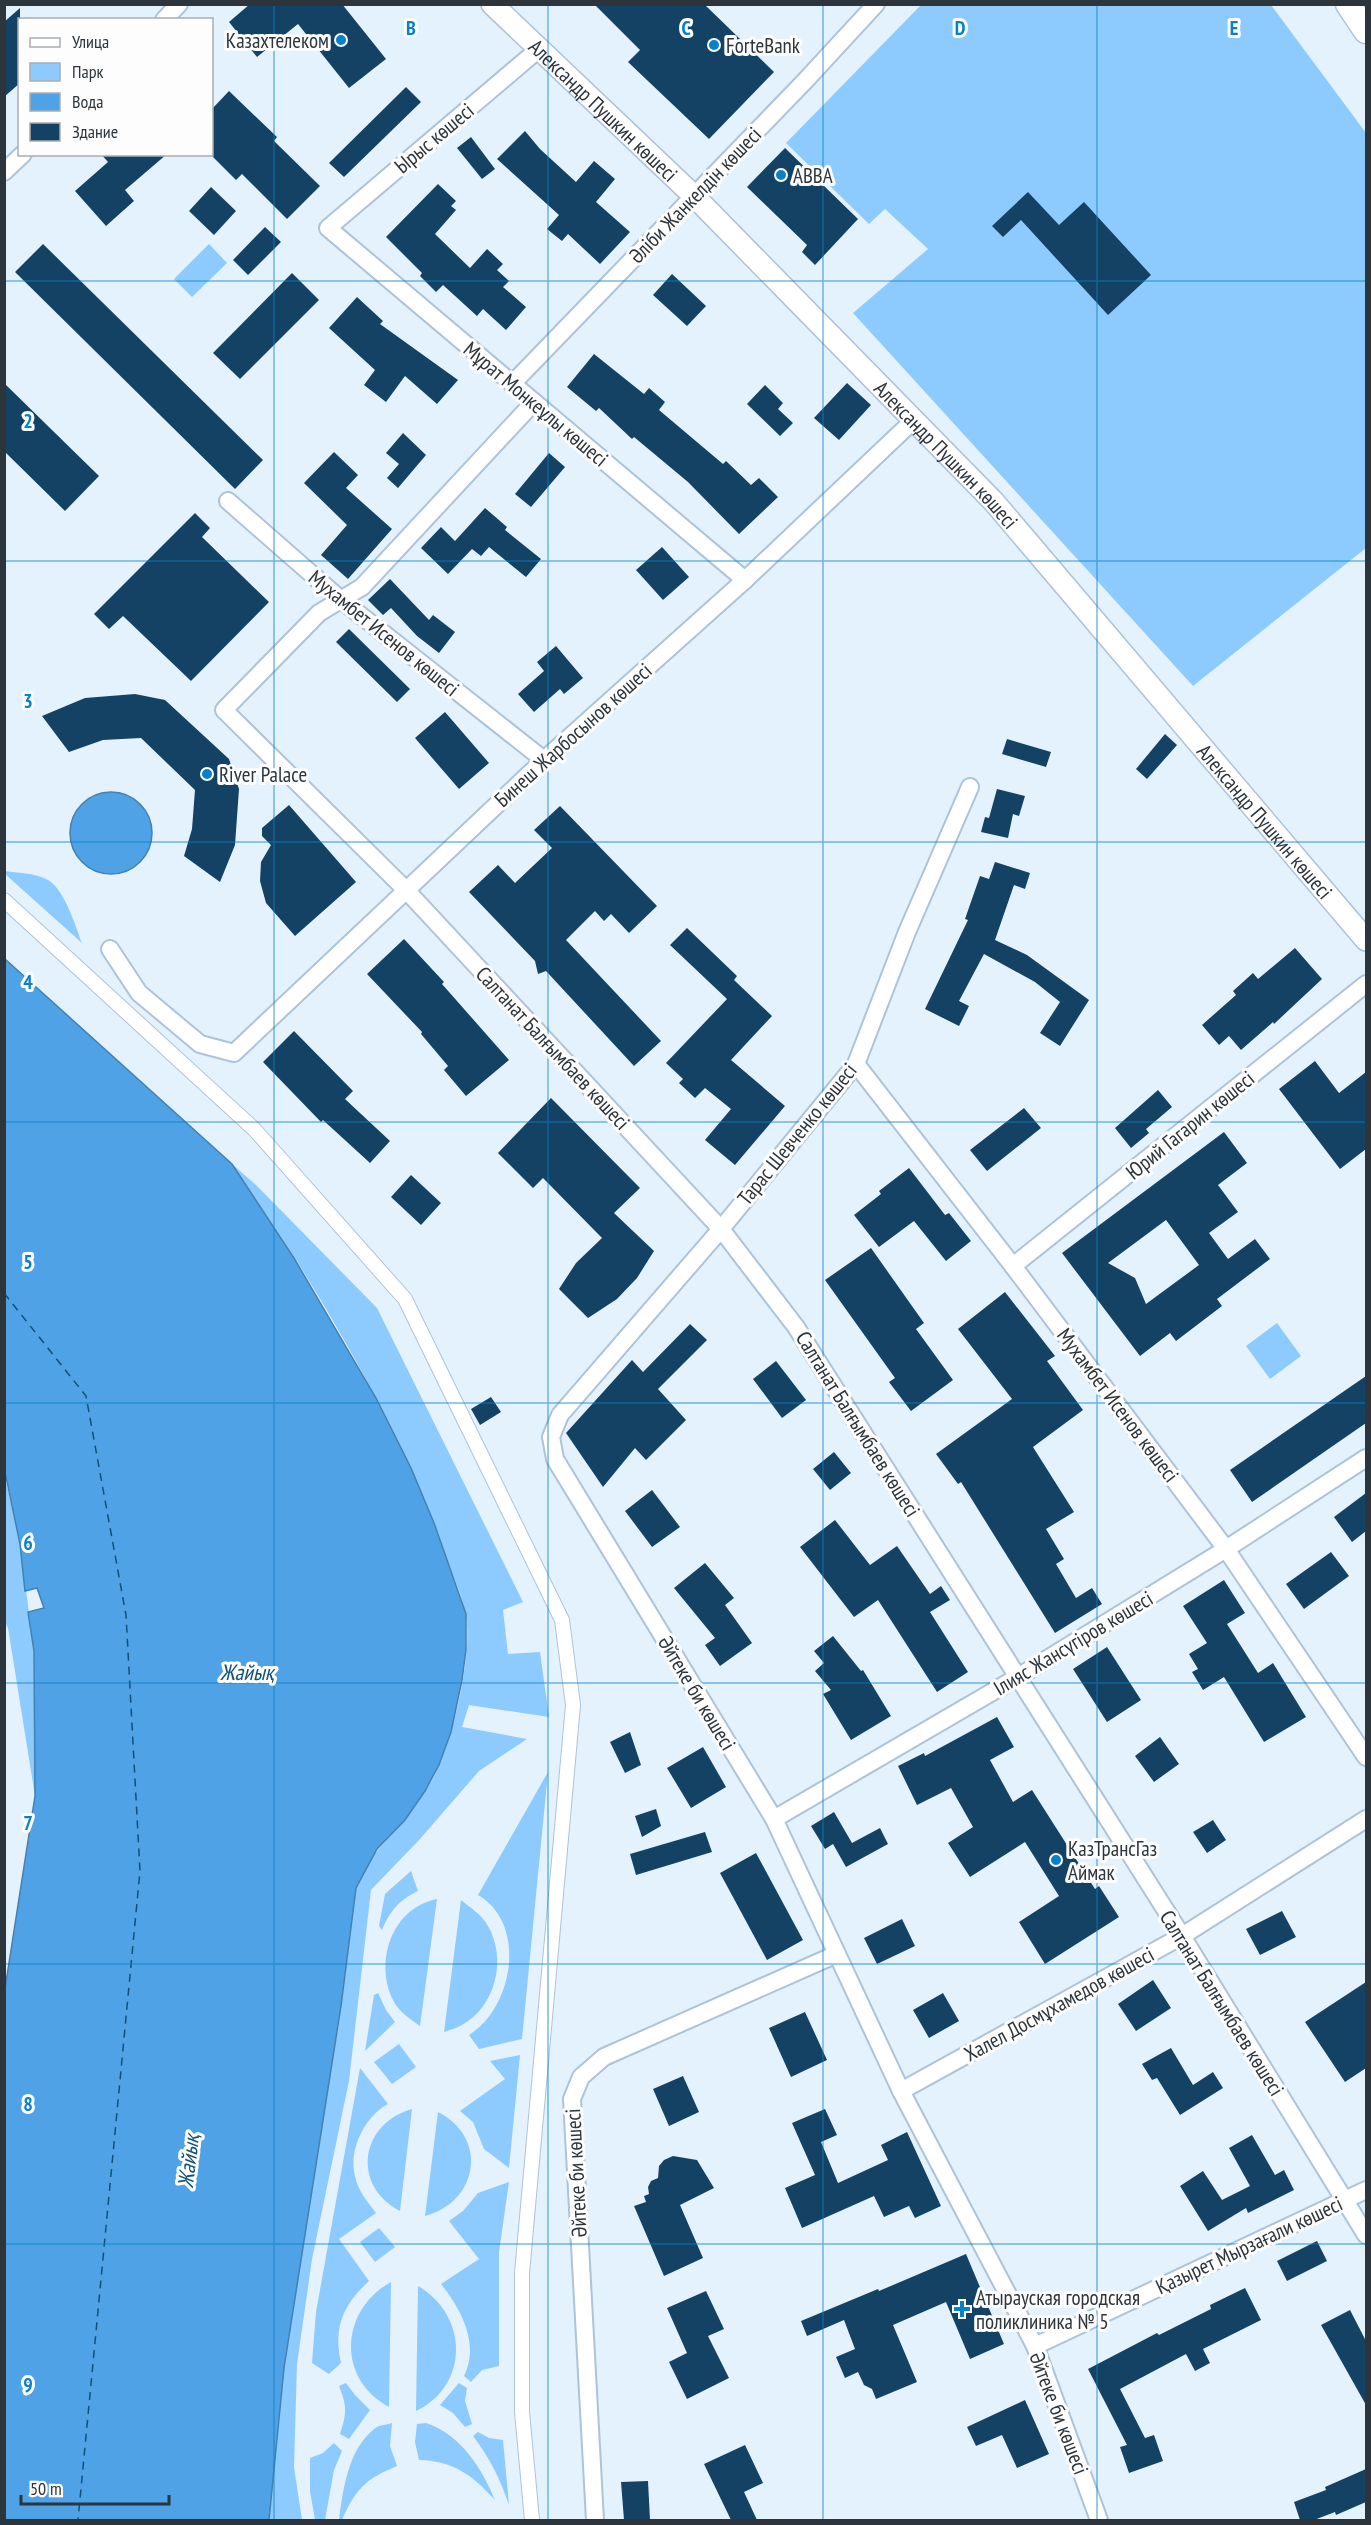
<svg xmlns="http://www.w3.org/2000/svg" width="1371" height="2525" viewBox="0 0 1371 2525" font-family="'PT Sans Narrow',sans-serif">
<style>
.green{fill:#8dcafe}
.water{fill:#4ea2e5;stroke:#4481b2;stroke-width:1.5}
.lines{fill:none;stroke-linecap:round;stroke-linejoin:round}
.ferry{stroke:#12507c;stroke-width:1.5;stroke-dasharray:8 6;stroke-linecap:butt}
.building{fill:#144264;fill-rule:evenodd}
.pedestrian-casing{stroke:#adc3d7;stroke-width:16}
.minor-casing{stroke:#adc3d7;stroke-width:20}
.tertiary-casing{stroke:#adc3d7;stroke-width:24}
.secondary-casing{stroke:#adc3d7;stroke-width:27}
.pedestrian{stroke:#fff;stroke-width:14}
.minor{stroke:#fff;stroke-width:16}
.tertiary{stroke:#fff;stroke-width:21}
.secondary{stroke:#fff;stroke-width:24}
.grid{fill:none;stroke:#0781c9;stroke-width:1.5;stroke-opacity:0.55}
.poi-dot{fill:#0781c9;stroke:#fdfdfd;stroke-width:2}
.labels{text-anchor:middle;dominant-baseline:central;stroke-width:6;stroke-linejoin:round;paint-order:stroke}
.poi-label{font-size:21px;fill:#2c353c;stroke:#fdfdfd;text-anchor:start}
.street-label{font-size:21px;fill:#2c353c;stroke:#fdfdfd}
.water-label{font-size:22px;font-style:italic;fill:#12507c;stroke:#fdfdfd}
.grid-label{font-size:20px;text-anchor:middle;font-weight:bold;fill:#0781c9;stroke:#fdfdfd;stroke-width:6;stroke-linejoin:round;paint-order:stroke}
</style>
<rect width="100%" height="100%" fill="#e4f2fe"/>
<g class="green">
<polygon points="921,5 1271,5 1366,133 1366,548 1193,686 853,313 928,249 885,209 869,224 786,143"/>
<polygon points="209,244 227,263 192,297 174,279"/>
<path d="M5,871C17,873 34,873 46,879C64,887 75,925 82,943L5,874Z"/>
<path d="M232,1164L257,1186L377,1308L523,1602L503,1610L508,1654L540,1652L549,1717L469,1705L462,1727L527,1739L479,1771L420,1839L371,1890L349,2081L312,2259L297,2364L294,2467L302,2520H269C274,2470 278,2419 284,2368C298,2252 320,2137 339,2022C346,1980 344,1915 360,1878C371,1852 392,1837 409,1815C420,1799 432,1783 439,1766C455,1729 472,1655 466,1616C462,1593 450,1569 442,1547C406,1446 353,1352 297,1261C276,1228 253,1197 232,1164Z"/>
<polygon points="1277,1323 1301,1356 1270,1379 1246,1346"/>
<polygon points="4,1472 20,1544 34,1651 35,1796 8,1628 5,1622"/>
<path d="M548,1772L522,2039L479,2049L469,2035C513,2008 528,1924 478,1895Z"/>
<path d="M411,1871L418,1891C399,1900 390,1911 382,1930L379,1926L385,1894Z"/>
<path d="M437,1899L420,2026C410,2019 398,2011 393,2000C374,1961 392,1908 437,1899Z"/>
<path d="M461,1900C471,1908 482,1915 488,1926C507,1959 496,2006 462,2025C457,2028 450,2030 444,2032Z"/>
<polygon points="378,1993 386,2010 395,2022 365,2051 374,1995"/>
<polygon points="399,2044 416,2067 392,2084 374,2062"/>
<polygon points="520,2055 509,2168 484,2149 473,2122 460,2111 505,2079 490,2061"/>
<path d="M360,2068L388,2104C365,2116 348,2150 355,2176C358,2191 367,2201 376,2213L339,2239L369,2281C343,2305 333,2327 341,2363L329,2374L312,2363L316,2312Z"/>
<path d="M412,2109L400,2211C350,2185 361,2123 412,2109Z"/>
<path d="M438,2112C489,2138 478,2202 425,2216Z"/>
<path d="M509,2182L499,2252V2366L482,2370L471,2382L464,2376C480,2344 461,2309 441,2284L479,2259L449,2221L463,2211L478,2193Z"/>
<polygon points="379,2228 395,2247 375,2262 360,2242"/>
<path d="M391,2282L389,2407C336,2379 340,2310 391,2282Z"/>
<path d="M418,2286C468,2315 470,2385 416,2411Z"/>
<path d="M346,2383L355,2395L370,2410L349,2439L340,2434C347,2413 347,2406 339,2386Z"/>
<polygon points="459,2383 467,2388 465,2401 472,2424 465,2427 453,2413 440,2405"/>
<path d="M392,2423L390,2446L397,2466C366,2479 356,2488 342,2520H339C343,2490 348,2450 374,2429C378,2425 386,2425 392,2423Z"/>
<path d="M426,2423C460,2434 482,2468 495,2500C472,2475 454,2461 419,2460L415,2442L417,2424Z"/>
<path d="M478,2432L489,2438L503,2440L509,2505C500,2479 490,2458 473,2436Z"/>
<polygon points="334,2443 342,2451 334,2470 325,2520 315,2520 310,2491 310,2458 323,2453"/>
</g>
<g class="water">
<circle cx="111" cy="833" r="41"/>
<polygon points="5,959 232,1164 294,1258 376,1398 411,1468 434,1523 466,1614 466,1650 462,1680 451,1732 439,1765 425,1791 405,1820 377,1849 356,1888 341,2006 284,2368 269,2520 5,2520 4,1995 35,1796 34,1651 28,1612 44,1608 37,1588 25,1591 20,1544 5,1472"/>
</g>
<g class="lines">
<polyline class="ferry" points="4,1293 86,1396 126,1615 140,1871 78,2520"/>
</g>
<g class="building">
<polygon points="250,4 342,4 386,59 349,88 298,24 257,57 229,22"/>
<polygon points="594,4 704,4 774,72 709,139 628,62 640,50"/>
<polygon points="20,8 20,83 4,97 4,22"/>
<polygon points="406,87 421,102 344,177 329,163"/>
<polygon points="229,91 277,137 274,141 320,186 287,219 242,174 236,180 212,156 212,109"/>
<polygon points="525,131 540,149 576,182 594,161 615,179 596,202 630,232 600,264 568,234 562,241 547,229 559,215 497,159"/>
<polygon points="471,137 495,169 482,179 457,148"/>
<polygon points="785,148 858,219 815,265 802,252 807,245 747,187"/>
<polygon points="101,154 167,154 125,190 134,201 106,226 75,191 108,162"/>
<polygon points="438,184 456,201 451,206 456,210 435,234 470,268 487,249 503,264 497,270 509,281 503,287 526,307 506,330 483,309 477,316 443,285 436,292 420,276 422,273 386,237"/>
<polygon points="211,187 236,211 214,235 189,211"/>
<polygon points="1028,192 1059,225 1084,202 1151,275 1108,315 1021,220 1003,237 992,226"/>
<polygon points="265,227 281,242 248,275 233,260"/>
<polygon points="43,244 263,460 235,489 15,272"/>
<polygon points="292,273 319,300 240,379 213,353"/>
<polygon points="672,274 706,306 687,326 653,295"/>
<polygon points="357,297 383,321 380,324 458,380 437,404 405,376 386,402 364,385 375,370 329,328"/>
<polygon points="594,354 644,394 649,388 665,402 659,410 723,464 726,461 751,485 759,478 778,497 739,534 688,482 634,437 632,439 599,408 596,411 567,387"/>
<polygon points="4,383 99,476 65,511 4,451"/>
<polygon points="847,383 871,405 839,440 814,418"/>
<polygon points="765,385 783,403 778,409 793,423 780,436 747,404"/>
<polygon points="403,433 426,455 398,488 387,478 399,464 386,453"/>
<polygon points="334,452 358,475 346,488 392,529 348,579 321,555 347,525 304,483"/>
<polygon points="549,453 565,467 531,507 515,494"/>
<polygon points="485,508 507,527 505,530 541,559 526,577 489,547 481,556 472,549 448,574 421,548 441,527 455,541"/>
<polygon points="195,513 210,528 202,537 269,602 191,681 123,616 109,629 94,614"/>
<polygon points="662,547 689,577 663,600 636,570"/>
<polygon points="390,579 429,620 433,615 455,632 439,653 417,636 391,608 383,615 368,600"/>
<polygon points="349,629 410,689 397,702 336,642"/>
<polygon points="556,646 583,678 564,694 560,689 534,712 518,694 544,671 537,662"/>
<polygon points="135,694 165,700 229,759 239,789 235,845 220,882 184,856 192,829 195,790 141,738 103,740 69,752 42,716 85,698"/>
<polygon points="445,712 489,763 459,789 415,738"/>
<polygon points="1165,734 1177,745 1147,779 1136,769"/>
<polygon points="1007,739 1051,752 1046,767 1002,754"/>
<polygon points="997,789 1025,796 1019,816 1013,814 1008,838 981,832 985,817 989,818"/>
<polygon points="289,805 356,882 295,936 266,903 260,881 261,862 271,845 262,836 262,828"/>
<polygon points="560,806 657,906 629,933 611,914 604,921 595,911 566,940 661,1041 634,1066 546,971 538,974 535,961 469,892 498,865 515,883 552,848 534,830"/>
<polygon points="995,862 1030,873 1025,889 1014,885 995,940 1027,955 1089,1000 1060,1046 1040,1033 1060,1002 1035,982 984,954 959,1001 969,1006 959,1026 925,1009 968,920 965,919 980,876 989,879"/>
<polygon points="687,928 737,976 734,980 772,1016 731,1060 785,1106 735,1165 705,1140 731,1109 705,1088 695,1098 679,1083 683,1079 666,1063 727,999 670,945"/>
<polygon points="404,939 444,982 442,984 509,1060 466,1096 444,1070 448,1066 421,1034 422,1032 367,974"/>
<polygon points="1295,948 1322,979 1274,1024 1273,1022 1241,1050 1229,1036 1219,1045 1202,1025 1236,995 1233,991 1253,973 1258,979"/>
<polygon points="294,1031 353,1091 345,1099 390,1141 370,1163 323,1120 321,1122 263,1062"/>
<polygon points="1315,1061 1339,1093 1366,1072 1366,1149 1340,1169 1279,1089"/>
<polygon points="1158,1090 1172,1107 1146,1129 1149,1133 1131,1148 1115,1128"/>
<polygon points="551,1098 640,1188 614,1213 654,1251 637,1278 617,1299 588,1318 559,1289 576,1263 602,1238 543,1178 533,1188 498,1153"/>
<polygon points="1024,1108 1041,1128 987,1171 970,1150"/>
<path d="M1224,1132L1247,1163L1218,1185L1238,1212L1209,1233L1228,1259L1255,1239L1270,1259L1217,1299L1222,1306L1176,1341L1170,1333L1140,1356L1062,1253ZM1166,1220L1199,1265L1146,1304L1135,1278L1108,1263Z"/>
<polygon points="909,1168 945,1215 949,1213 971,1241 946,1261 914,1221 879,1247 854,1215 881,1194 879,1191"/>
<polygon points="411,1175 441,1203 421,1225 391,1197"/>
<polygon points="871,1248 924,1323 916,1329 953,1380 911,1411 889,1382 895,1378 825,1280"/>
<polygon points="1005,1292 1055,1356 1047,1361 1083,1410 1033,1447 1074,1512 1046,1529 1064,1559 1056,1564 1076,1598 1092,1588 1102,1604 1055,1633 961,1482 958,1484 936,1454 1012,1399 958,1329"/>
<polygon points="690,1324 707,1340 658,1389 686,1420 646,1460 635,1448 603,1487 566,1433 632,1360 643,1372"/>
<polygon points="776,1361 806,1400 782,1418 753,1379"/>
<polygon points="1366,1376 1366,1423 1252,1502 1230,1470"/>
<polygon points="491,1397 501,1412 480,1425 471,1409"/>
<polygon points="834,1452 851,1473 830,1490 813,1469"/>
<polygon points="652,1490 680,1527 652,1547 625,1511"/>
<polygon points="1366,1493 1366,1531 1352,1542 1334,1517"/>
<polygon points="835,1520 870,1565 897,1546 930,1594 941,1586 950,1600 930,1612 968,1672 937,1692 878,1600 854,1617 800,1547"/>
<polygon points="1331,1552 1349,1576 1304,1609 1286,1584"/>
<polygon points="705,1563 734,1598 725,1605 752,1643 720,1666 705,1645 715,1638 674,1588"/>
<polygon points="1224,1580 1245,1613 1227,1624 1258,1673 1273,1663 1306,1717 1264,1742 1224,1677 1203,1690 1192,1672 1198,1669 1189,1654 1207,1643 1183,1606"/>
<polygon points="833,1636 861,1671 863,1670 891,1716 851,1740 823,1694 831,1690 815,1671 824,1663 814,1651"/>
<polygon points="1107,1647 1141,1700 1107,1722 1073,1669"/>
<polygon points="997,1717 1014,1747 990,1760 1013,1802 1032,1790 1095,1889 1099,1886 1119,1917 1045,1964 1019,1922 1059,1896 1025,1842 970,1877 948,1843 973,1827 951,1788 917,1805 898,1766 924,1753 925,1756"/>
<polygon points="630,1732 641,1765 625,1773 610,1742"/>
<polygon points="1160,1737 1179,1764 1154,1782 1135,1756"/>
<polygon points="703,1747 726,1787 691,1808 667,1768"/>
<polygon points="656,1809 661,1826 642,1837 635,1816"/>
<polygon points="834,1812 852,1843 880,1828 888,1844 846,1867 833,1844 825,1849 811,1826"/>
<polygon points="1213,1820 1226,1840 1207,1853 1193,1832"/>
<polygon points="705,1832 712,1852 636,1875 630,1854"/>
<polygon points="756,1853 803,1940 767,1960 720,1873"/>
<polygon points="1282,1911 1296,1937 1260,1955 1246,1929"/>
<polygon points="902,1919 915,1946 877,1964 864,1938"/>
<polygon points="1153,1980 1171,2008 1136,2031 1118,2004"/>
<polygon points="1366,1982 1366,2068 1345,2082 1305,2022"/>
<polygon points="943,1993 959,2021 929,2038 913,2010"/>
<polygon points="805,2012 827,2060 791,2077 769,2028"/>
<polygon points="1171,2048 1193,2085 1213,2072 1223,2088 1180,2115 1157,2078 1152,2080 1142,2064"/>
<polygon points="683,2076 699,2112 669,2126 653,2089"/>
<polygon points="825,2109 837,2135 821,2142 838,2183 888,2160 881,2145 907,2132 941,2206 915,2218 909,2206 884,2217 874,2196 802,2228 785,2188 815,2175 792,2123"/>
<polygon points="1252,2135 1275,2175 1284,2170 1294,2190 1248,2213 1246,2208 1208,2231 1180,2186 1203,2171 1222,2200 1250,2186 1229,2148"/>
<polygon points="673,2156 697,2160 714,2188 680,2205 703,2258 664,2276 634,2206 646,2202 644,2196 649,2194 648,2187 651,2181 658,2178 659,2166 664,2160"/>
<polygon points="1317,2241 1327,2261 1287,2281 1277,2261"/>
<polygon points="966,2254 1004,2344 970,2359 946,2302 893,2325 917,2382 876,2399 872,2389 864,2385 858,2372 845,2378 836,2357 855,2349 844,2320 807,2336 801,2321 878,2289 879,2291"/>
<polygon points="1245,2288 1261,2320 1203,2349 1210,2363 1195,2371 1186,2354 1120,2389 1145,2438 1154,2435 1163,2461 1129,2473 1120,2447 1127,2445 1088,2369 1157,2333 1159,2335 1211,2309 1210,2305"/>
<polygon points="706,2291 724,2329 708,2336 729,2378 687,2399 669,2362 687,2353 667,2308"/>
<polygon points="1350,2310 1366,2341 1366,2405 1321,2325"/>
<polygon points="1025,2400 1049,2454 1017,2468 1002,2435 976,2446 967,2427"/>
<polygon points="745,2445 763,2483 744,2492 757,2520 731,2520 704,2464"/>
<polygon points="1366,2469 1366,2502 1336,2515 1335,2512 1314,2520 1300,2520 1294,2502 1326,2490 1325,2487"/>
<polygon points="648,2481 650,2520 624,2520 621,2482"/>
</g>
<g class="lines">
<g class="pedestrian-casing">
<polyline id="pedestrian" points="4,900 254,1129 405,1299 562,1620 573,1705 522,2273 522,2412 532,2520"/>
</g>
<g class="minor-casing">
<g id="minor">
<polyline points="164,20 179,4"/>
<polyline points="540,48 328,228 745,580"/>
<polyline points="4,172 23,154"/>
<polyline points="512,384 805,81 876,4"/>
<polyline points="534,402 362,587 319,613 224,710 407,891 721,1229 796,1327 1182,1936 1366,2235"/>
<polyline points="228,501 340,599 544,760"/>
<polyline points="970,787 907,932 856,1064 721,1229 560,1415 551,1437 555,1459 774,1819 901,2091 1035,2346 1099,2520"/>
<polyline points="110,949 139,993 200,1044 234,1053 544,760 745,580 915,419"/>
<polyline points="856,1064 1013,1266 1226,1549 1366,1757"/>
<polyline points="1013,1266 1366,984"/>
<polyline points="774,1819 1018,1677 1226,1549 1366,1458"/>
<polyline points="901,2091 1182,1936 1366,1819"/>
<polyline points="1035,2346 1366,2190"/>
<polyline points="595,2520 572,2099 581,2077 604,2057 837,1954"/>
</g>
</g>
<g class="tertiary-casing">
<g id="tertiary">
<path id="s1" d="M492,4L694,196L994,502L1366,940"/>
</g>
</g>
<g class="secondary-casing">
<polyline id="secondary" points="1348,4 1366,31"/>
</g>
<use href="#pedestrian" class="pedestrian"/>
<use href="#minor" class="minor"/>
<use href="#tertiary" class="tertiary"/>
<use href="#secondary" class="secondary"/>
</g>
<path class="grid" d="M274,4V2520M548,4V2520M823,4V2520M1097,4V2520M4,281H1366M4,561H1366M4,842H1366M4,1122H1366M4,1403H1366M4,1683H1366M4,1964H1366M4,2244H1366"/>
<g class="poi-dot">
<circle cx="341" cy="40" r="6"/>
<circle cx="714" cy="45" r="6"/>
<circle cx="781" cy="175" r="6"/>
<circle cx="207" cy="774" r="6"/>
<circle cx="1056" cy="1860" r="6"/>
<path d="M959 2300h6v6h6v6h-6v6h-6v-6h-6v-6h6z"/>
</g>
<g class="labels">
<g class="poi-label">
<text x="329" y="40" text-anchor="end">Казахтелеком</text>
<text x="726" y="45">ForteBank</text>
<text x="793" y="175">ABBA</text>
<text x="219" y="774">River Palace</text>
<text x="1068" y="1848">КазТрансГаз<tspan x="1068" dy="24">Аймак</tspan></text>
<text x="976" y="2297">Атырауская городская<tspan x="976" dy="24">поликлиника № 5</tspan></text>
</g>
<g class="street-label">
<text stroke="none"><textPath href="#s1" startOffset="154">Александр Пушкин көшесі</textPath></text>
<text transform="translate(434 138) rotate(-40)">Ырыс көшесі</text>
<text transform="translate(695 195) rotate(-46)">Әліби Жанкелдін көшесі</text>
<text transform="translate(536 404) rotate(40)">Мұрат Монкеұлы көшесі</text>
<text stroke="none"><textPath href="#s1" startOffset="640">Александр Пушкин көшесі</textPath></text>
<text transform="translate(384 633) rotate(39)">Мухамбет Исенов көшесі</text>
<text transform="translate(573 735) rotate(-42)">Бинеш Жарбосынов көшесі</text>
<text stroke="none"><textPath href="#s1" startOffset="1126">Александр Пушкин көшесі</textPath></text>
<text transform="translate(553 1048) rotate(47)">Салтанат Балғымбаев көшесі</text>
<text transform="translate(1190 1125) rotate(-39)">Юрий Гагарин көшесі</text>
<text transform="translate(797 1134) rotate(-51)">Тарас Шевченко көшесі</text>
<text transform="translate(1118 1405) rotate(53)">Мухамбет Исенов көшесі</text>
<text transform="translate(858 1424) rotate(58)">Салтанат Балғымбаев көшесі</text>
<text transform="translate(1073 1643) rotate(-31)">Ілияс Жансүгіров көшесі</text>
<text transform="translate(697 1693) rotate(59)">Әйтеке би көшесі</text>
<text transform="translate(1222 2003) rotate(58)">Салтанат Балғымбаев көшесі</text>
<text transform="translate(1059 2004) rotate(-29)">Халел Досмұхамедов көшесі</text>
<text transform="translate(576 2173) rotate(-93)">Әйтеке би көшесі</text>
<text transform="translate(1249 2245) rotate(-25)">Қазырет Мырзағали көшесі</text>
<text transform="translate(1059 2413) rotate(69)">Әйтеке би көшесі</text>
</g>
<g class="water-label">
<text x="247" y="1672">Жайық</text>
<text transform="translate(188 2161) rotate(-83)">Жайық</text>
</g>
</g>
<g class="grid-label">
<text x="411" y="35">B</text>
<text x="686" y="35">C</text>
<text x="960" y="35">D</text>
<text x="1234" y="35">E</text>
<text x="28" y="428">2</text>
<text x="28" y="708">3</text>
<text x="28" y="989">4</text>
<text x="28" y="1269">5</text>
<text x="28" y="1550">6</text>
<text x="28" y="1830">7</text>
<text x="28" y="2111">8</text>
<text x="28" y="2392">9</text>
</g>
<rect width="1371" height="2525" fill="none" stroke="#2c353c" stroke-width="12"/>
<rect x="18" y="18" width="195" height="138" fill="#fdfdfd" stroke="#a9adb0" stroke-width="1.5"/>
<rect x="30" y="38" width="30" height="9" fill="#ffffff" stroke="#a9adb0" stroke-width="1.5"/>
<text x="72" y="48" font-size="18" fill="#2c353c">Улица</text>
<rect x="30" y="63" width="30" height="18" fill="#8dcafe" stroke="#a9adb0" stroke-width="1.5"/>
<text x="72" y="78" font-size="18" fill="#2c353c">Парк</text>
<rect x="30" y="93" width="30" height="18" fill="#4ea2e5" stroke="#a9adb0" stroke-width="1.5"/>
<text x="72" y="108" font-size="18" fill="#2c353c">Вода</text>
<rect x="30" y="123" width="30" height="18" fill="#144264" stroke="#a9adb0" stroke-width="1.5"/>
<text x="72" y="138" font-size="18" fill="#2c353c">Здание</text>
<path d="M21 2495v9h148v-9" fill="none" stroke="#2c353c" stroke-width="3"/>
<text x="30" y="2495" font-size="18" fill="#2c353c" stroke="#fdfdfd" stroke-width="4.5" paint-order="stroke">50 m</text>
</svg>
